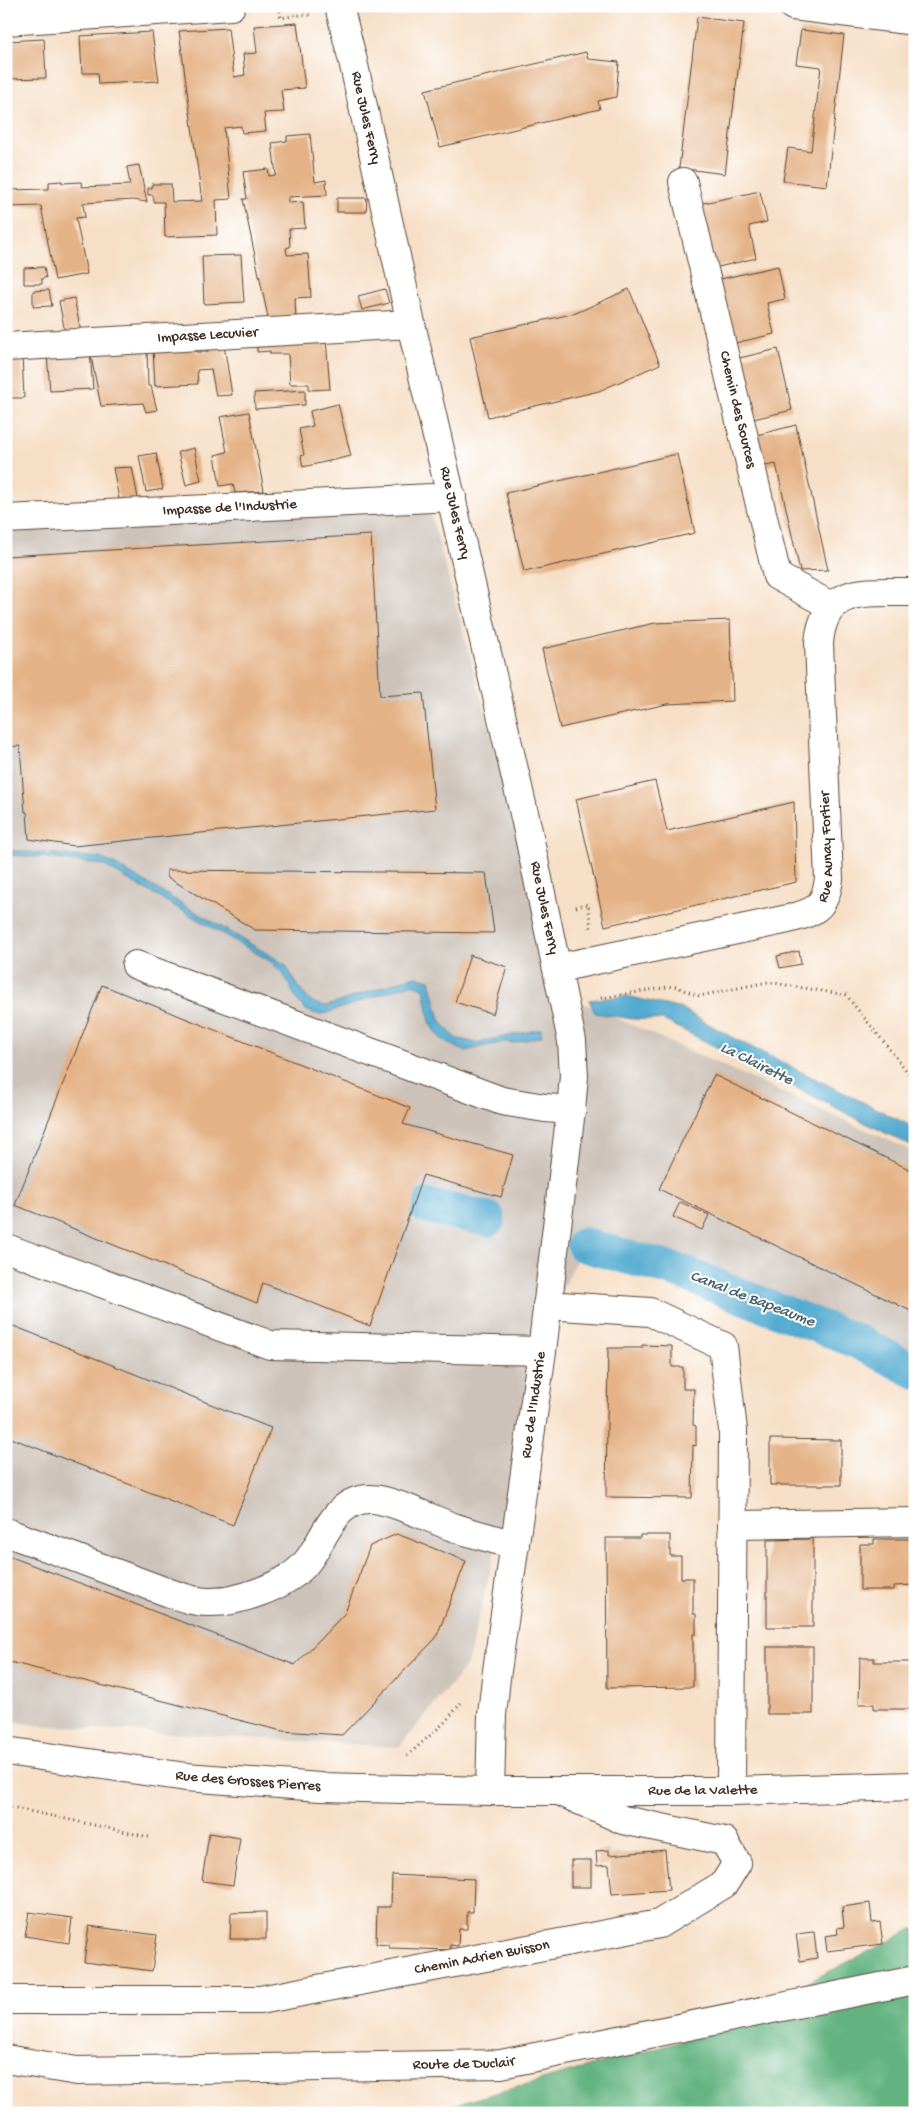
<svg xmlns="http://www.w3.org/2000/svg" width="921" height="2119" viewBox="0 0 921 2119" font-family="'Gochi Hand',sans-serif">
<style>
.industrial{fill:#ccc2b9}
.forest{fill:#62b37f;stroke:#4e6e4e}
.water{fill:#53abd0;stroke:#476a77}
.lines{fill:none;stroke-linecap:round;stroke-linejoin:round}
.canal{stroke:#53abd0;stroke-width:35}
.building{fill:#e4b286}
.minor-casing{stroke:#574537;stroke-width:30}
.path{stroke:#574537;stroke-width:3;stroke-dasharray:1 4;stroke-linecap:butt}
.minor{stroke:#fff;stroke-width:28}
.labels{text-anchor:middle;dominant-baseline:central;stroke-width:4;stroke-linejoin:round;paint-order:stroke}
.street-label{font-size:15px;fill:#3b2a1e;stroke:#fff}
.water-label{font-size:16px;font-style:italic;fill:#455e65;stroke:#fff}
</style>
<rect width="100%" height="100%" fill="#fff"/>
<filter id="ink" filterUnits="userSpaceOnUse"><feTurbulence type="fractalNoise" baseFrequency=".02" numOctaves="2"/><feDisplacementMap in="SourceGraphic" scale="10" xChannelSelector="R" yChannelSelector="G"/><feConvolveMatrix kernelMatrix="1 2 1 2 8 2 1 2 1" color-interpolation-filters="sRGB"/></filter>
<filter id="wash" filterUnits="userSpaceOnUse"><feTurbulence type="fractalNoise" baseFrequency=".0096" numOctaves="4" result="noise"/><feDisplacementMap in="SourceGraphic" scale="20" xChannelSelector="R" yChannelSelector="G"/><feGaussianBlur stdDeviation="1.12" result="paint"/><feColorMatrix in="noise" values="0 0 0 0 0 0 0 0 0 0 0 0 0 0 0 0 0 1.4 0 .05"/><feComposite in="paint" operator="in"/></filter>
<g filter="url(#wash)">
<rect width="100%" height="100%" fill="#f6dfc6"/>
<polygon class="industrial" points="424,490 563,994 915,1152 915,1371 856,1341 678,1271 584,1245 554,1306 467,1665 399,1747 35,1725 6,1720 6,515"/>
<polygon class="forest" points="915,1928 915,2113 425,2113 708,2033"/>
<g class="water">
<path d="M6,850L100,858L114,864L285,964C296,981 304,1005 327,1006L415,976L430,980L439,1016L442,1023L455,1038L476,1043L541,1029L542,1036L514,1043L504,1042L465,1051L458,1048L440,1038L430,1022L424,988L411,984L327,1013C300,1019 294,992 284,975C280,970 275,966 270,961L103,865L41,857L6,855Z"/>
<polygon points="627,996 682,1009 735,1039 915,1128 915,1148 663,1020 633,1019 595,1013 589,1000"/>
</g>
<g class="lines">
<g class="canal">
<polyline points="426,1206 488,1219"/>
<polyline points="584,1245 678,1271 856,1341 915,1371"/>
</g>
</g>
<g id="blocks">
<g class="building">
<polygon points="697,17 744,23 725,174 679,168"/>
<polygon points="297,23 305,88 281,90 284,112 264,113 266,131 242,133 241,126 224,128 231,199 216,200 217,235 165,237 164,202 154,202 153,195 148,195 148,188 152,188 152,184 171,184 172,202 202,201 179,31 228,28 234,77 245,75 243,54 257,53 254,26"/>
<polygon points="801,30 844,35 827,186 783,181 788,148 811,151 821,67 796,64"/>
<polygon points="152,32 159,81 99,84 98,73 82,73 80,36"/>
<polygon points="44,39 46,78 6,79 6,41"/>
<polygon points="586,52 588,59 619,62 616,97 598,101 600,109 440,147 425,90"/>
<polygon points="310,134 315,182 326,180 327,195 288,197 288,203 303,202 305,228 289,229 290,247 286,248 287,255 308,254 311,297 295,298 296,320 269,322 243,199 247,199 243,172 268,169 269,176 276,175 272,143 287,141 287,136"/>
<polygon points="139,165 147,202 133,200 83,203 85,217 76,218 87,274 55,280 41,206 6,207 6,190 49,189 49,182 62,181 62,183 81,182 82,187 130,185 127,167"/>
<polygon points="760,191 767,222 749,226 756,258 714,268 699,204"/>
<polygon points="337,198 367,198 366,212 337,212"/>
<polygon points="241,255 244,302 204,304 202,256"/>
<polygon points="778,266 785,299 767,303 774,334 731,344 716,280"/>
<polygon points="44,267 46,278 42,278 42,284 24,284 24,268"/>
<polygon points="385,289 389,303 362,310 358,296"/>
<polygon points="629,289 660,364 599,391 488,417 470,337 576,313"/>
<polygon points="49,290 52,306 33,307 33,291"/>
<polygon points="74,298 81,332 65,333 59,301"/>
<polygon points="326,339 330,389 309,390 309,384 290,384 288,354 270,354 270,351 257,352 257,343"/>
<polygon points="206,345 224,345 232,395 216,396 211,369 197,370 198,384 155,386 153,348 197,346 196,352 208,352"/>
<polygon points="147,349 148,386 151,386 157,410 146,412 143,403 101,406 90,351 93,389 50,391 47,354 90,351"/>
<polygon points="778,349 792,410 749,420 735,359"/>
<polygon points="22,355 24,398 6,398 6,356"/>
<polygon points="305,390 305,405 255,409 254,393"/>
<polygon points="338,404 351,456 303,467 301,456 304,455 299,429 313,426 310,411"/>
<polygon points="249,412 264,491 235,493 233,484 220,486 215,455 227,452 220,417"/>
<polygon points="796,425 828,570 800,571 776,464 760,467 753,436"/>
<polygon points="194,448 201,481 186,485 178,452"/>
<polygon points="156,453 163,489 146,492 139,456"/>
<polygon points="677,454 695,533 524,572 506,493"/>
<polygon points="132,467 138,498 119,499 113,468"/>
<polygon points="371,535 380,696 423,693 435,809 74,846 29,839 27,812 25,812 20,746 6,747 6,556"/>
<polygon points="730,620 733,701 667,704 560,728 542,649 655,623"/>
<polygon points="655,781 667,831 794,802 796,882 605,926 576,799"/>
<polygon points="167,870 486,873 494,933 255,930 167,877"/>
<polygon points="799,951 801,964 780,968 777,956"/>
<polygon points="470,955 507,967 493,1014 455,1002"/>
<polygon points="102,985 410,1108 403,1124 513,1155 501,1197 423,1175 370,1326 263,1283 257,1303 15,1205"/>
<polygon points="714,1075 915,1172 915,1313 659,1189"/>
<polygon points="680,1202 709,1215 702,1230 673,1217"/>
<polygon points="6,1323 271,1428 233,1525 6,1436"/>
<polygon points="642,1345 672,1346 672,1367 683,1367 683,1389 694,1389 693,1425 696,1426 696,1446 693,1445 692,1498 606,1497 608,1348 642,1348"/>
<polygon points="770,1439 841,1440 841,1485 770,1485"/>
<polygon points="397,1534 466,1561 436,1638 342,1735 282,1731 6,1661 6,1555 295,1665 345,1613 370,1546"/>
<polygon points="640,1535 670,1535 670,1556 681,1556 681,1578 693,1578 693,1614 696,1614 696,1634 693,1634 693,1687 607,1688 606,1538 640,1538"/>
<polygon points="813,1539 813,1627 767,1627 767,1540"/>
<polygon points="874,1539 915,1539 915,1585 894,1586 894,1590 860,1590 860,1544 874,1544"/>
<rect x="767" y="1647" width="46" height="67"/>
<polygon points="860,1658 874,1658 874,1662 915,1662 915,1709 874,1709 874,1704 859,1704"/>
<polygon points="209,1833 240,1838 233,1885 202,1881"/>
<polygon points="609,1850 609,1855 665,1850 669,1890 612,1894 609,1865 597,1866 596,1851"/>
<rect x="571" y="1860" width="20" height="27"/>
<polygon points="392,1875 474,1879 473,1912 467,1912 467,1929 459,1929 458,1946 450,1945 450,1950 391,1948 389,1948 389,1945 376,1944 377,1907 391,1907"/>
<polygon points="870,1903 872,1923 880,1922 883,1944 827,1951 825,1936 838,1934 837,1928 844,1927 842,1907"/>
<polygon points="29,1912 72,1918 69,1943 25,1936"/>
<polygon points="266,1912 266,1939 230,1939 231,1913"/>
<polygon points="89,1926 157,1935 152,1971 84,1962"/>
<polygon points="814,1932 817,1958 800,1961 796,1934"/>
</g>
</g>
</g>
<g filter="url(#ink)">
<use href="#blocks" fill-opacity="0" stroke="#574537" stroke-width="1"/>
<g class="lines">
<g class="minor-casing">
<g id="minor">
<path id="s1" d="M339,6L353,61L411,324L526,822L572,1041L574,1076L571,1110L542,1351L496,1678L492,1715L490,1791"/>
<polyline points="793,6 915,21"/>
<polyline points="6,21 231,6"/>
<path id="s2" d="M683,182L777,576L831,606"/>
<path id="s3" d="M6,347L411,324"/>
<path id="s4" d="M6,519L452,497"/>
<polyline points="136,965 502,1101 545,1108 571,1110"/>
<path id="s5" d="M558,968L788,919C815,912 825,908 829,879L819,643C824,583 869,593 915,592"/>
<polyline points="6,1248 270,1345 542,1351"/>
<polyline points="547,1305 650,1312 723,1346 733,1430 731,1791"/>
<polyline points="732,1525 915,1522"/>
<path d="M6,1532L164,1591C179,1596 193,1602 208,1602C237,1603 286,1586 305,1564C325,1541 333,1498 371,1499C391,1499 433,1520 453,1527C473,1534 494,1539 515,1545"/>
<path id="s6" d="M6,1751L186,1777L320,1787L490,1791H731L915,1786"/>
<path id="s7" d="M6,2000H260L659,1924L724,1884L737,1863L724,1841L623,1820L559,1791"/>
<path id="s8" d="M6,2059L77,2071L501,2064L915,1980"/>
</g>
</g>
<g class="path">
<polyline points="279,6 281,18 300,15 310,15"/>
<polyline points="576,907 588,904 591,929"/>
<polyline points="596,999 674,986 699,996 768,982 846,995 915,1081"/>
<polyline points="407,1756 444,1723 461,1703"/>
<polyline points="6,1806 149,1837"/>
</g>
<use href="#minor" class="minor"/>
</g>
</g>
<g class="labels">
<g class="street-label">
<text stroke="none"><textPath href="#s1" startOffset="115">Rue Jules Ferry</textPath></text>
<text stroke="none"><textPath href="#s3" startOffset="202">Impasse Lecuvier</textPath></text>
<text stroke="none"><textPath href="#s2" startOffset="234">Chemin des Sources</textPath></text>
<text stroke="none"><textPath href="#s4" startOffset="224">Impasse de l'Industrie</textPath></text>
<text stroke="none"><textPath href="#s1" startOffset="520">Rue Jules Ferry</textPath></text>
<text stroke="none"><textPath href="#s5" startOffset="330">Rue Aunay Fortier</textPath></text>
<text stroke="none"><textPath href="#s1" startOffset="925">Rue Jules Ferry</textPath></text>
<text transform="translate(534 1405) rotate(-82)">Rue de l'Industrie</text>
<text stroke="none"><textPath href="#s6" startOffset="244">Rue des Grosses Pierres</textPath></text>
<text stroke="none"><textPath href="#s6" startOffset="699">Rue de la Valette</textPath></text>
<text stroke="none"><textPath href="#s7" startOffset="480">Chemin Adrien Buisson</textPath></text>
<text stroke="none"><textPath href="#s8" startOffset="459">Route de Duclair</textPath></text>
</g>
<g class="water-label">
<text transform="translate(756 1065) rotate(26)">La Clairette</text>
<text transform="translate(752 1300) rotate(21)">Canal de Bapeaume</text>
</g>
</g>
<rect width="921" height="2119" fill="none" stroke="#fff" stroke-width="25"/>
</svg>
